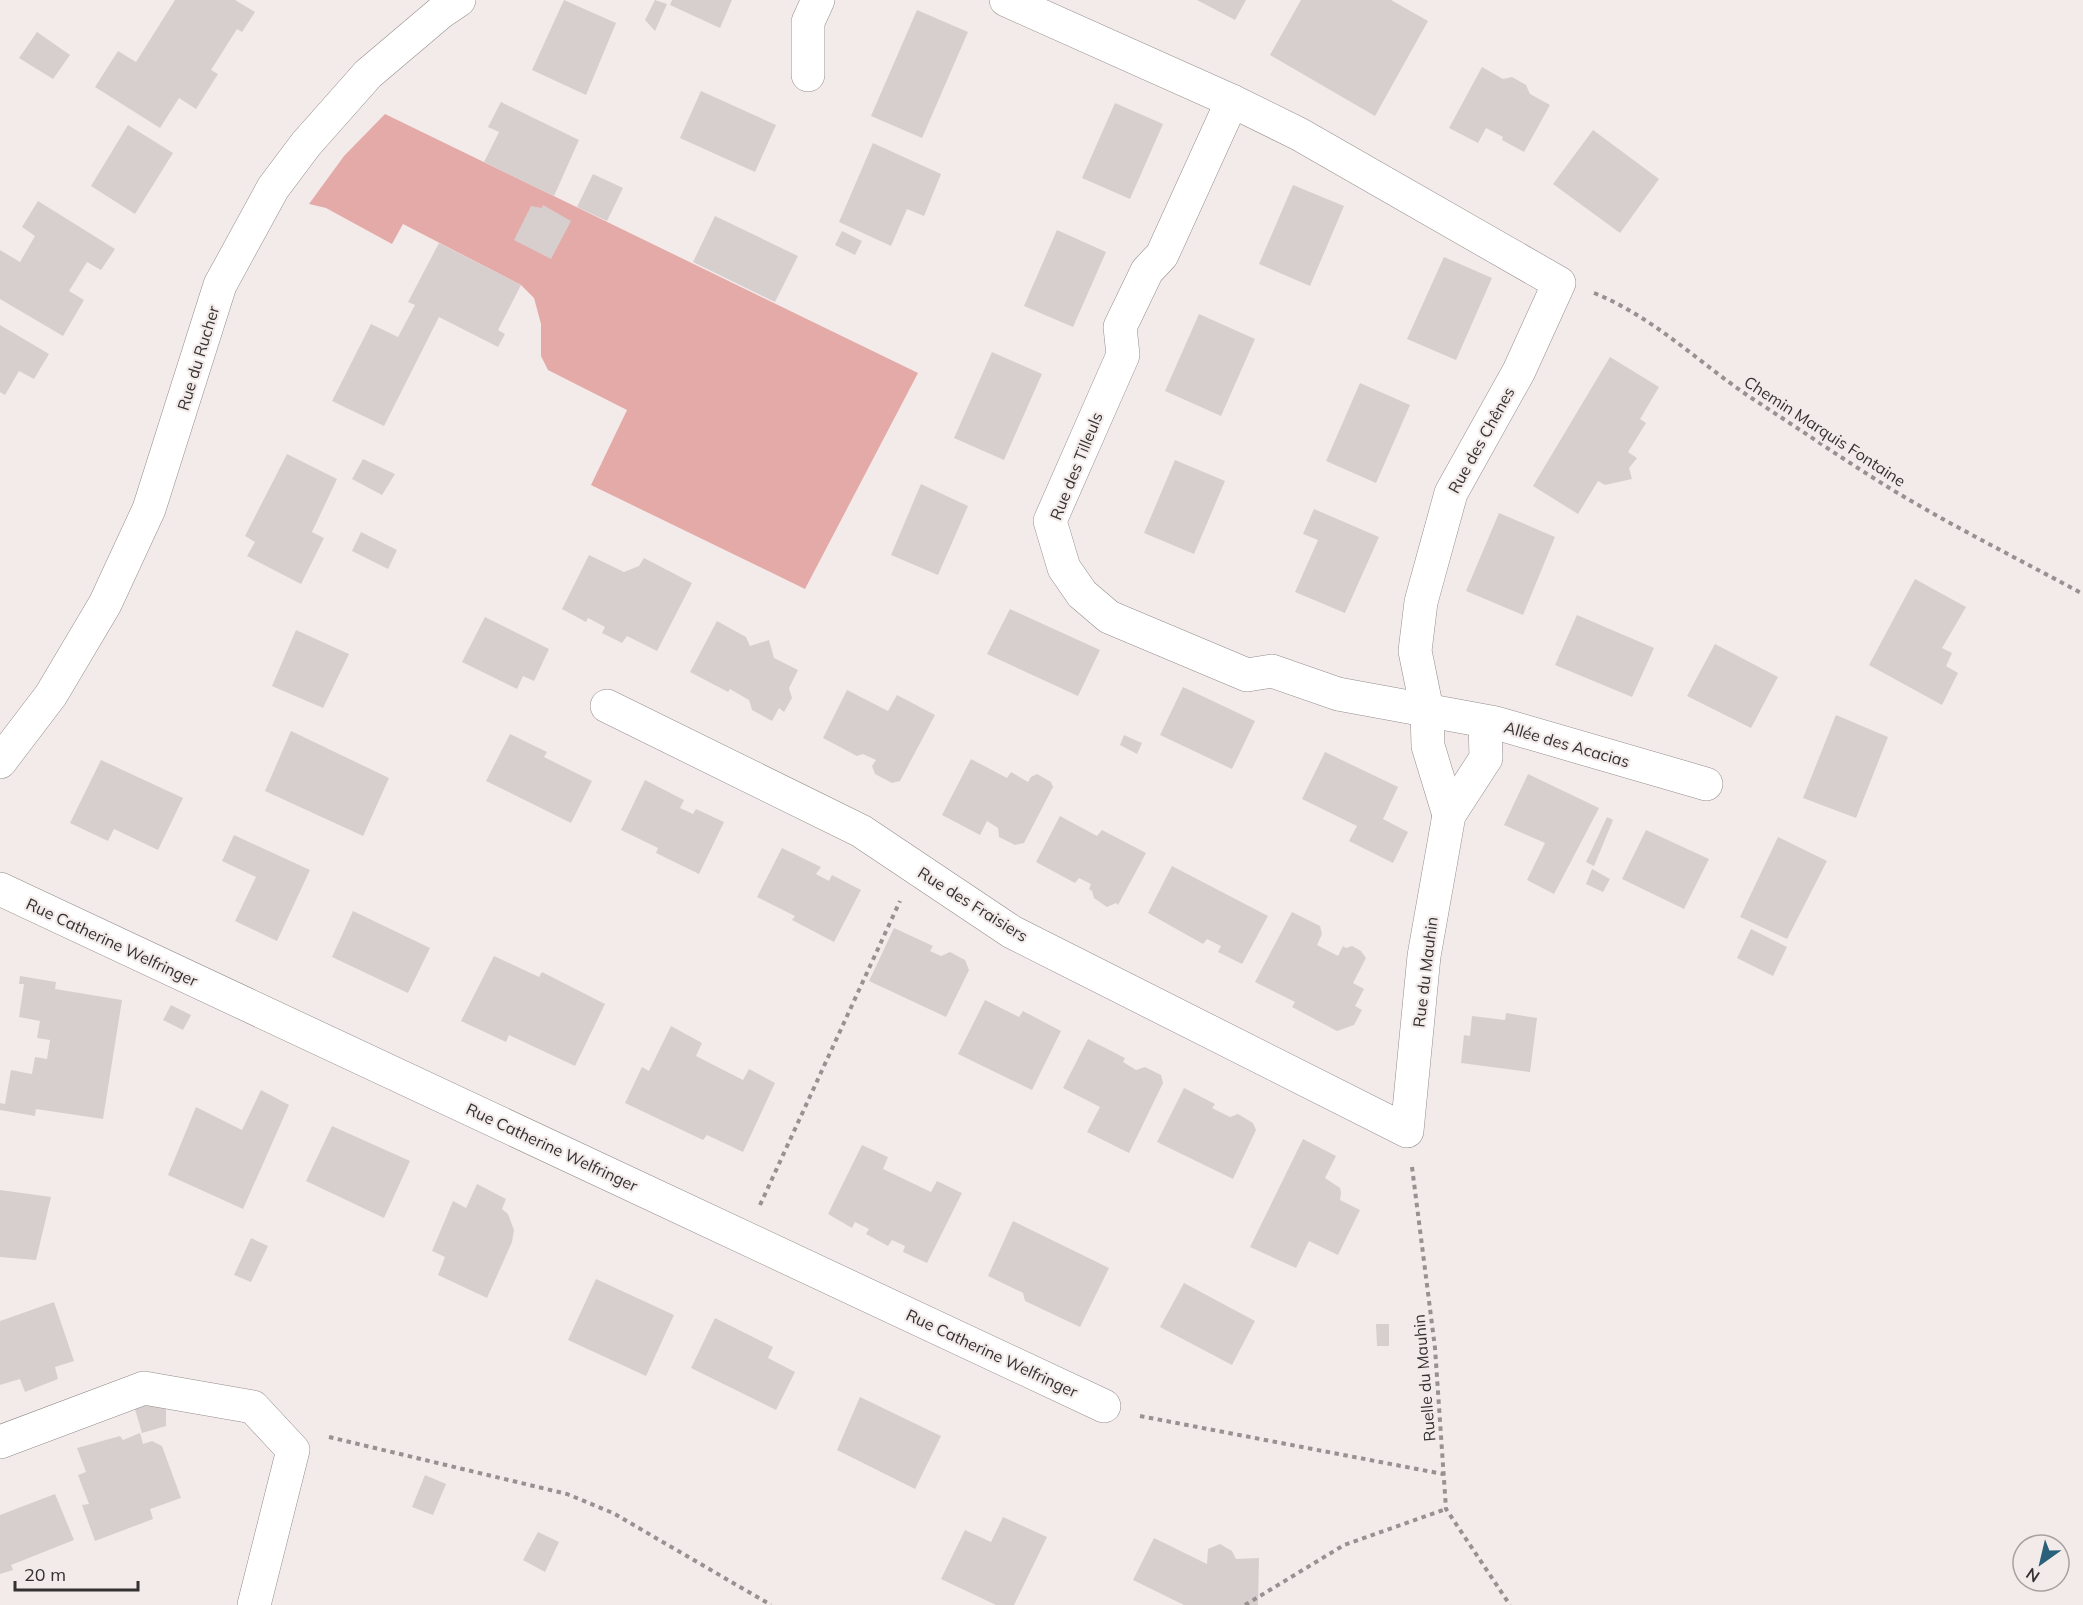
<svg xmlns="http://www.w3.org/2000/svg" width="2083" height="1605" viewBox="0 0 2083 1605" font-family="Mulish,sans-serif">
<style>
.green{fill:#e4aaa7}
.building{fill:#d7cfce}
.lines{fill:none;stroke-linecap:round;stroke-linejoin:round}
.minor-casing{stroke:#958d8d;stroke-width:34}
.path{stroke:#979291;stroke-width:4;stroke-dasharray:4.5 4.5;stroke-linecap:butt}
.minor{stroke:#fff;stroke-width:33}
.labels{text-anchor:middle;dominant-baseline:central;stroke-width:4.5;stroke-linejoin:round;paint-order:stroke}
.street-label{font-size:16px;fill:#343131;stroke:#f3ebea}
</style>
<rect width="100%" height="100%" fill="#f3ebea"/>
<polygon class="green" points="385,114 918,373 805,589 591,485 627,410 548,370 541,356 541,324 534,298 521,285 403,224 392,244 326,208 309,204 344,156"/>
<g class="building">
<polygon points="175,0 235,0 255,12 242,32 237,29 211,70 218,74 196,109 179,98 160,128 95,87 118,51 136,62"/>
<polygon points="564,0 616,23 586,95 532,70"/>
<polygon points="655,0 667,4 655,31 645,20"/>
<polygon points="672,0 732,0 720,28 670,5"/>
<polygon points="1197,0 1246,0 1235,20"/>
<polygon points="1301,0 1391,0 1428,21 1375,116 1270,55"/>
<polygon points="917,10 968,32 922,138 871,116"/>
<polygon points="37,32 70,55 53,79 19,58"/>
<polygon points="1482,67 1503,79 1512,77 1526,85 1530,94 1550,105 1524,152 1502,140 1503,137 1486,128 1478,143 1449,128"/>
<polygon points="701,91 776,125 755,172 680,138"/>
<polygon points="501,102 579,140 554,196 484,162 499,132 488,127"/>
<polygon points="1115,103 1163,124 1130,199 1082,178"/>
<polygon points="128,125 173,153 135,214 91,186"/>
<polygon points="1593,130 1659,179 1620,233 1553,184"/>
<polygon points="873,143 941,174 924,216 907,209 891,246 839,222"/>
<polygon points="593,174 623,188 607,221 577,207"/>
<polygon points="1293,185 1344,206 1310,286 1259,264"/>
<polygon points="38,201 115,249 101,270 87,262 69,291 84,300 63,336 0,299 0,250 20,262 35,236 22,227"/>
<polygon points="543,205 571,221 551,259 514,240 531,206 542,208"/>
<polygon points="715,216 798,256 775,302 693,262"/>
<polygon points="1057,230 1106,252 1073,327 1024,306"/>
<polygon points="842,231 862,241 855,255 835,245"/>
<polygon points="439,243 521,285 498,330 505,334 498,347 439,317 384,426 332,401 371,324 398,337 415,305 408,302"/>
<polygon points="1444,257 1492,278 1456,360 1407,339"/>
<polygon points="1199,314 1255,339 1221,416 1165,391"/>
<polygon points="0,325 49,354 34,379 19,371 5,395 0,392"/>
<polygon points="992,352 1042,374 1004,460 954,438"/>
<polygon points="1610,357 1659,387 1640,419 1646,423 1628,452 1637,458 1629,468 1632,479 1605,485 1598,481 1578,514 1533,486"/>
<polygon points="1360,383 1410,405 1376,483 1326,461"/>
<polygon points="287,454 337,479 312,532 324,538 301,584 247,556 255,542 245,536"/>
<polygon points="363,459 395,474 382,495 352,479"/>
<polygon points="1175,460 1225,481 1194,554 1144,533"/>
<polygon points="921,484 968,506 938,575 891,555"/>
<polygon points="1314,509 1379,537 1345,613 1295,592 1318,540 1303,534"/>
<polygon points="1499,513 1555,537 1523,615 1466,591"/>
<polygon points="361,532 397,550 388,569 352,551"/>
<polygon points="589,555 624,572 639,566 644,558 692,583 657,651 627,636 622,643 602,633 605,627 588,618 586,622 562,609"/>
<polygon points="1915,579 1966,607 1942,648 1952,653 1946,666 1958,673 1942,705 1869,665"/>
<polygon points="1010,609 1100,650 1078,696 987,654"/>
<polygon points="1577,615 1654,648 1632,697 1555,665"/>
<polygon points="485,617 549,649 534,681 523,676 517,689 462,662"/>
<polygon points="717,621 746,637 750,646 769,640 774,658 798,670 789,688 792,698 784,712 779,708 772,721 752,710 749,700 730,689 728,692 690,672"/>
<polygon points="296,630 349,654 323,708 272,686"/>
<polygon points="1715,644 1778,677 1751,728 1687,696"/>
<polygon points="1183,687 1255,721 1232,769 1160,735"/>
<polygon points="847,690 888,711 897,695 935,715 900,781 892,783 875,774 872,766 876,760 863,754 857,756 823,738"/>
<polygon points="1836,715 1888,737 1856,818 1803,798"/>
<polygon points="291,731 389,778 363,836 265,791"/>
<polygon points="510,734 547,752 544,757 592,781 571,823 486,781"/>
<polygon points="1124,735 1142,743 1137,754 1120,745"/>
<polygon points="1325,752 1398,787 1383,819 1408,832 1393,863 1349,841 1357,826 1302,799"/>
<polygon points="971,759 1007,778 1011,772 1028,782 1031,777 1037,774 1051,782 1053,787 1024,843 1015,845 999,837 998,828 987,821 980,835 942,815"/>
<polygon points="101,760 183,798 158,850 114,829 108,841 70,823"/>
<polygon points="1528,774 1599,808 1554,894 1527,880 1545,843 1504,825"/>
<polygon points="645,780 684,800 680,808 693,814 696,809 724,822 699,874 656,853 658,848 621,830"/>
<polygon points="1060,816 1097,836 1102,830 1146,853 1118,905 1116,903 1107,907 1094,898 1092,891 1089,889 1091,884 1079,878 1075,883 1036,862"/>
<polygon points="1607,817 1613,820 1594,866 1586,862"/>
<polygon points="1646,830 1709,859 1684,909 1622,879"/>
<polygon points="234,835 310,870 277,941 235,921 256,877 222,861"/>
<polygon points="1778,837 1827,861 1787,939 1740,917"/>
<polygon points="782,848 821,867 816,874 829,881 832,875 861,890 834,942 792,920 795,916 757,897"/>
<polygon points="1172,866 1268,916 1242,964 1218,952 1221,946 1207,939 1203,944 1148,913"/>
<polygon points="1592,869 1610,879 1603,892 1586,884"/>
<polygon points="353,911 430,948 408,993 332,957"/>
<polygon points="1292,912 1320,926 1322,934 1317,945 1338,956 1343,946 1346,948 1352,946 1361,951 1366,958 1353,983 1364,989 1355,1006 1362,1010 1354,1025 1337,1031 1292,1007 1295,1002 1255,982"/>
<polygon points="894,928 933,946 930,951 941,956 950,952 965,960 969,970 946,1017 869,981"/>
<polygon points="1751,929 1787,947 1773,976 1737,958"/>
<polygon points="494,956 539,977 542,972 605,1004 575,1066 509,1035 506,1042 461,1021"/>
<polygon points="20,976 56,982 55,989 122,1000 103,1119 36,1109 35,1116 0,1110 0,1103 5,1104 11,1070 32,1074 35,1057 47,1059 50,1040 37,1038 40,1021 19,1017 24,984 19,984"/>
<polygon points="985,1000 1019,1017 1023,1011 1061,1031 1032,1090 958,1054"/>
<polygon points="171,1005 191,1015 183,1030 163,1020"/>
<polygon points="1506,1013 1537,1018 1530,1072 1461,1063 1464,1035 1470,1036 1472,1016 1505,1020"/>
<polygon points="671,1026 702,1043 696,1056 743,1080 749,1069 775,1083 743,1152 707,1135 703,1140 625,1103 642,1067 649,1071"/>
<polygon points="1088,1039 1125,1058 1123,1062 1136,1070 1145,1067 1161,1075 1163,1083 1129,1153 1087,1132 1100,1107 1063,1088"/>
<polygon points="1184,1088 1215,1104 1212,1108 1230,1117 1238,1114 1253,1123 1256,1130 1233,1179 1157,1142"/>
<polygon points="261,1090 289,1105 243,1209 168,1175 196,1107 242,1130"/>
<polygon points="332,1126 410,1161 384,1218 306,1181"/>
<polygon points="1303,1139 1336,1156 1325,1178 1340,1188 1341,1193 1340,1200 1360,1210 1338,1255 1309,1241 1296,1268 1250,1247"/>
<polygon points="862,1145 888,1157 883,1169 931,1192 937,1181 962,1193 927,1263 903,1252 905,1246 892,1240 888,1246 866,1234 869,1229 855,1222 852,1228 828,1214"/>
<polygon points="477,1184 506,1199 502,1209 508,1214 514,1230 512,1242 487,1298 438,1275 445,1257 432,1251 453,1201 466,1208"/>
<polygon points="0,1190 51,1197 36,1260 0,1257"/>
<polygon points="1013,1221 1109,1268 1080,1327 1025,1301 1023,1293 988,1276"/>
<polygon points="251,1238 268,1246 251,1282 234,1275"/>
<polygon points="596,1279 674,1315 646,1376 568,1340"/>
<polygon points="1184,1283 1255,1321 1232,1365 1160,1327"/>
<polygon points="54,1302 74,1361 55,1367 58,1379 25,1392 20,1379 0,1385 0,1321"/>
<polygon points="715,1318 773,1347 768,1358 795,1372 776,1410 691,1368"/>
<polygon points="1376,1324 1389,1324 1389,1346 1377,1346"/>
<polygon points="860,1397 941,1436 915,1489 837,1450"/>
<polygon points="166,1404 166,1426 142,1433 134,1406"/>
<polygon points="140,1433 143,1444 152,1441 162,1446 181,1498 150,1509 153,1519 95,1541 82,1505 89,1504 78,1475 86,1472 77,1448 120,1436 123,1440"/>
<polygon points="425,1475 446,1484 433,1515 412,1507"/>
<polygon points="55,1494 74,1540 11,1565 13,1570 0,1574 0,1515"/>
<polygon points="1003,1517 1047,1537 1014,1605 996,1605 941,1579 965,1530 991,1542"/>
<polygon points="538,1532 559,1542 545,1572 523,1560"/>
<polygon points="1154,1538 1207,1564 1208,1549 1220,1544 1232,1551 1236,1559 1259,1558 1258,1605 1184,1605 1133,1580"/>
</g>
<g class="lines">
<g class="minor-casing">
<g id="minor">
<polyline points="1006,0 1232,101 1299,134 1559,283 1519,371 1451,493 1421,602 1415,651 1427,710 1428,746 1449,815"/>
<polyline points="808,75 808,22 818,0"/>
<polyline points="1232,101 1162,255 1147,271 1120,327 1123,355 1050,521 1064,568 1082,594 1109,617 1247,675 1272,671 1338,694 1496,723 1706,784"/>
<polyline points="607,706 861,831 1012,932 1407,1131 1424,956 1449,815 1486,758 1485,722"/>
<polyline points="0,762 51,695 105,604 149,509 220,285 273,188 306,144 368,74 440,13 459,0"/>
<polyline points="0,889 1104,1406"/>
<polyline points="0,1442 144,1388 253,1407 293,1450 254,1605"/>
</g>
</g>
<g class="path">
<path d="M1594,293C1654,317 1700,364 1753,399C1804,432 1854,467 1906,498C1964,532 2024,562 2083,594"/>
<polyline points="1412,1167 1435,1348 1446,1509 1510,1605"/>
<polyline points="760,1205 900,901"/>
<polyline points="1140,1416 1443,1474"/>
<polyline points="329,1437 567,1494 613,1513 771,1605"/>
<polyline points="1245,1605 1344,1545 1446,1509"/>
</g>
<use href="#minor" class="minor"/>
</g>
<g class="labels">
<g class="street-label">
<text transform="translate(198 358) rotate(-73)">Rue du Rucher</text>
<text transform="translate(1825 431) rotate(33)">Chemin Marquis Fontaine</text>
<text transform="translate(1481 440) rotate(-61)">Rue des Chênes</text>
<text transform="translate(1076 466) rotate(-68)">Rue des Tilleuls</text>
<text transform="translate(1567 744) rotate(16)">Allée des Acacias</text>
<text transform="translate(973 904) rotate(32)">Rue des Fraisiers</text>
<text transform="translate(112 942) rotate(25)">Rue Catherine Welfringer</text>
<text transform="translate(1425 972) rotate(-83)">Rue du Mauhin</text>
<text transform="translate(552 1147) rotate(25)">Rue Catherine Welfringer</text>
<text transform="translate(992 1353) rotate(25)">Rue Catherine Welfringer</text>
<text transform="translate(1424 1378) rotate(-95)">Ruelle du Mauhin</text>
</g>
</g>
<g transform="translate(2041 1563) rotate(214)"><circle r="28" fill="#f3ebea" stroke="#a7a1a0" stroke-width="1.5"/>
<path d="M0-4.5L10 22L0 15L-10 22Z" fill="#29607a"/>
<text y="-9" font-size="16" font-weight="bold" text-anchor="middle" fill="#343131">N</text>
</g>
<path d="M15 1581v9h123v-9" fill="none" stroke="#343131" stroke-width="3"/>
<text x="24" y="1581" font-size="18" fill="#343131" stroke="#f3ebea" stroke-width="4.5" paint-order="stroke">20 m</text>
</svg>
